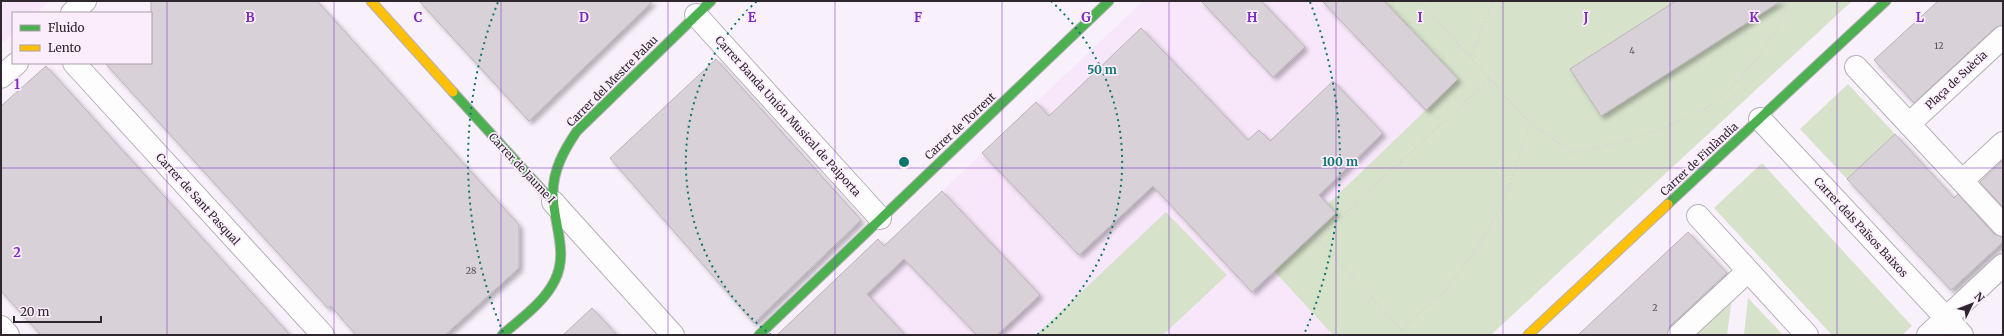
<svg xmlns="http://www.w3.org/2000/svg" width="2004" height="336" viewBox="0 0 2004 336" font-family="Merriweather,serif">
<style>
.built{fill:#f8e7fa}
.green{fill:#d6e3ca}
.building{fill:#d9d1d8;stroke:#bcb4bb;filter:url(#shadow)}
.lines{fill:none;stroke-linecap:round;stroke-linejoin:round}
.street-casing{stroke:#b7b0b7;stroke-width:24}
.fast-casing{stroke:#b7b0b7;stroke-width:11}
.slow-casing{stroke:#b7b0b7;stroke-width:11}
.path{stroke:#d7d4d7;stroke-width:2.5;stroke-dasharray:1 3;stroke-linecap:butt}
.street{stroke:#fefdfe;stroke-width:22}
.fast{stroke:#4caf50;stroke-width:9}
.slow{stroke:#ffc107;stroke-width:9}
.grid{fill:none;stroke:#7b2cbf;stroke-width:1;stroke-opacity:0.55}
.ring{fill:none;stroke:#0f766e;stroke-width:2;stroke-dasharray:2 4}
.labels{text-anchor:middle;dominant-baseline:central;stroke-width:3.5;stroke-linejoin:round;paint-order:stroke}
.number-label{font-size:9px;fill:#595258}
.street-label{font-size:11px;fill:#2e272e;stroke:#fcedfd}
.grid-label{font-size:13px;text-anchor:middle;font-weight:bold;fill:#7b2cbf;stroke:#fcedfd;stroke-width:3.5;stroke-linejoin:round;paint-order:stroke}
.centre{fill:#0f766e;stroke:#fcedfd;stroke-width:2}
.ring-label{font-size:12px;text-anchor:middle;font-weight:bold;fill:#0f766e;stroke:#fcedfd;stroke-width:3.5;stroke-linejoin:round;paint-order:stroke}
</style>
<defs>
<filter id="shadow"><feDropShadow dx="3.5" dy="3.5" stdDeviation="2" flood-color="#0004"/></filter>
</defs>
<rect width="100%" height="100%" fill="#f8f0fa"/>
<g class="built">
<polygon points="1,1 49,1 36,13 13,13 13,34 1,44"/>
<polygon points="1143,1 1384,1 1458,79 1328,204 1336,213 1274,271 1333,335 790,335"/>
</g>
<g class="green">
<polygon points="1384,1 1852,1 1491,335 1333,335 1274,271 1336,213 1328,204 1458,79"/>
<polygon points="1848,84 1895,134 1847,179 1800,129"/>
<polygon points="1762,163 1912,326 1902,335 1832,335 1714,208"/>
<polygon points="1166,212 1227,275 1163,335 1041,335 1039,332"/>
<polygon points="1732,298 1727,335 1692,335"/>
<polygon points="1748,298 1783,335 1744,335"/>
</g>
<g class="building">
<polygon points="151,1 317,1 519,225 519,268 445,335 356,335 331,306 328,308 105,63 151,63"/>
<polygon points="419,1 653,1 529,121"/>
<polygon points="1201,1 1261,1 1305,47 1273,77"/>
<polygon points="1322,1 1384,1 1458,79 1426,110"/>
<polygon points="1676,1 1781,1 1601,116 1570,69"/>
<polygon points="1938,1 2003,1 2003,25 1995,28 1914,103 1874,60"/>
<polygon points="1141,28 1248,140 1259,130 1270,141 1333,81 1383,133 1319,195 1336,213 1252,292 1153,186 1079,255 982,153 1036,102 1049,116"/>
<polygon points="716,59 861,220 754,323 610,158"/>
<polygon points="46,66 223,261 290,335 41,335 1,291 1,106"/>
<polygon points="1895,134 1954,198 1958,194 1994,234 2003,237 2003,242 1951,290 1847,179"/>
<polygon points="2003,160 2003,207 1980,182"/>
<polygon points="942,191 1040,295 997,335 977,335 904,259 867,294 905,335 777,335 878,239 884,246"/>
<polygon points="1688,232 1727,273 1670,326 1667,335 1578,335"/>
<polygon points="592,308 617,335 563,335"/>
</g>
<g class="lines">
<g class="street-casing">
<g id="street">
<polyline points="72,13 85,1"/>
<polyline points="696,15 880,218"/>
<polyline points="74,63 323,335"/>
<polyline points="1856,67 2003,225"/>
<polyline points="1,77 17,63"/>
<polyline points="1760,119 1962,335"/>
<polyline points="1909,124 2003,37"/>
<polyline points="1962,181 2003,143"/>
<polyline points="553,202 673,335"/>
<polyline points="1698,216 1807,335"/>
<polyline points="1,327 8,335"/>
<polyline points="1679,335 1748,271"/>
<polyline points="1928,335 2003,265"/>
</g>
</g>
<g class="fast-casing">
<g id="fast">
<polyline points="453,92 553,202"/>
<polyline points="1668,204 1886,1"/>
<path d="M502,335C520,319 544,303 555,280C569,252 553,223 553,193C553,170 564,150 577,131L711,1"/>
<polyline points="759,335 1109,1"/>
</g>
</g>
<g class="slow-casing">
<g id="slow">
<polyline points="371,1 453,92"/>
<polyline points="1528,335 1668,204"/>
</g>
</g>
<g class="path">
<path d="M1419,1L1530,123L1573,153C1614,145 1649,136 1687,117C1695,113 1704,110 1711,105C1743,82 1775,37 1790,1"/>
<polyline points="1471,56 1493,1"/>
<polyline points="1401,330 1318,239 1490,78"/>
<polyline points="1406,335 1401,330 1448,287 1479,246 1506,197 1530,123"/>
</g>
<use href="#street" class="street"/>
<use href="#fast" class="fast"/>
<use href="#slow" class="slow"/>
</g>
<path class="grid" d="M167,1V335M334,1V335M501,1V335M668,1V335M835,1V335M1002,1V335M1169,1V335M1336,1V335M1503,1V335M1670,1V335M1837,1V335M1,168H2003"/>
<g class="ring">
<path d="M771 335A218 218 0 0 1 757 1M1051 1A218 218 0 0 1 1037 335"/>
<path d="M503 332A436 436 0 0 1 498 2M1310 2A436 436 0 0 1 1305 332"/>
</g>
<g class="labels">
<g class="number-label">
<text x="1939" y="45">12</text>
<text x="1632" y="50">4</text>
<text x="471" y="270">28</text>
<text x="1655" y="307">2</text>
</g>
<g class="street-label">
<text transform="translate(1956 80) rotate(-43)">Plaça de Suècia</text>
<text transform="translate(612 81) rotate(-45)">Carrer del Mestre Palau</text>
<text transform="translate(788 116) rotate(48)">Carrer Banda Unión Musical de Paiporta</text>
<text transform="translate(960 126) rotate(-43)">Carrer de Torrent</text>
<text transform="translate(1699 159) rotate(-43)">Carrer de Finlàndia</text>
<text transform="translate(522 168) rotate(47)">Carrer de Jaume I</text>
<text transform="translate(198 199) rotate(48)">Carrer de Sant Pasqual</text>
<text transform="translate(1861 227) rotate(47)">Carrer dels Països Baixos</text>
</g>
</g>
<g class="grid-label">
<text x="250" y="22">B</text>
<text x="418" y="22">C</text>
<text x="584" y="22">D</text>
<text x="752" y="22">E</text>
<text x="918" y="22">F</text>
<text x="1086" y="22">G</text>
<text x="1252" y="22">H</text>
<text x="1420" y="22">I</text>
<text x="1586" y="22">J</text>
<text x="1754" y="22">K</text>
<text x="1920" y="22">L</text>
<text x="17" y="89">1</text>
<text x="17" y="257">2</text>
</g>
<circle cx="904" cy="162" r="6" class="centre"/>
<g class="ring-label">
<text x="1102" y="74">50 m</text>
<text x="1340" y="166">100 m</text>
</g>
<rect width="2004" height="336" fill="none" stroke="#2e272e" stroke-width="4"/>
<rect x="12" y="12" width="140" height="52" fill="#fcedfd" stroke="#aa9eaa"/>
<rect x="20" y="25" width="20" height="6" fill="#4caf50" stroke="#aa9eaa"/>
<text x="48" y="32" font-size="12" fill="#2e272e">Fluido</text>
<rect x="20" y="45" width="20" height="6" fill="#ffc107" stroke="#aa9eaa"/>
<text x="48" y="52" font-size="12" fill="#2e272e">Lento</text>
<g transform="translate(1972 304) rotate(47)" stroke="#fcedfd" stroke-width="3" paint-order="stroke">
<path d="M0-3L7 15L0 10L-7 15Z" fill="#2e272e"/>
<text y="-6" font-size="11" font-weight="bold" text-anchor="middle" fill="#2e272e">N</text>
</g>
<path d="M14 316v6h87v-6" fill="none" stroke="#2e272e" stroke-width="2"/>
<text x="20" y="316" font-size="12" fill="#2e272e" stroke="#fcedfd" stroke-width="3" paint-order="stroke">20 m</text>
</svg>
